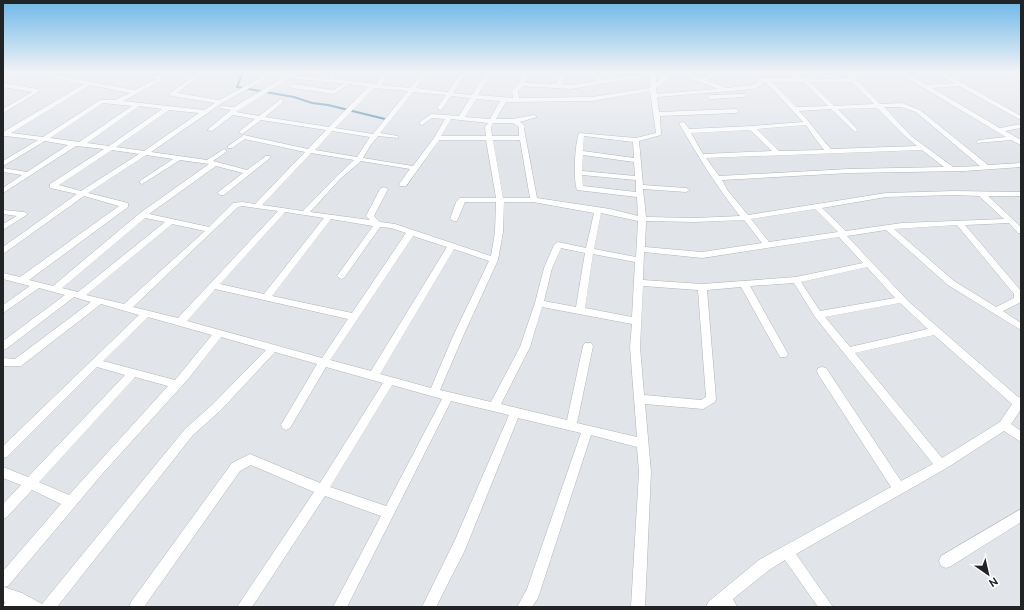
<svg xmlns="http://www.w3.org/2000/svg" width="1024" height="610" viewBox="0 0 1024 610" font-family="Ubuntu,sans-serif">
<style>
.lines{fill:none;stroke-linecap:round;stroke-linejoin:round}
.stream{stroke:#4590ad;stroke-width:2}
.minor-casing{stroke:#b0b5b9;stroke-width:1}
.minor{fill:#fff;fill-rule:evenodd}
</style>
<rect width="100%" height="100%" fill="#e1e5ea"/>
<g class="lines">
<polyline class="stream" points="243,72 237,87 294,97 312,103 328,105 385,119"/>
<g class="minor-casing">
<g id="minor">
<path d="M25,72H37L135,90L156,79L120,72C132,72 143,75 155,76C161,76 167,72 174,72L161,79V81L123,101L204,110L215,103L172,96L169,94L199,72H205L177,93L219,100L255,81L267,72H273L259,83L222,103L151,152L207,160L224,149L227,151L226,152L213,161L247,170L266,156H270V158L224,195H221L217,193L243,173L216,166L149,214L209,227L233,203L242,202L255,204L305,152L245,139L232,148H228V146L244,135L308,149L326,130L261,120L242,134L239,132L240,131L255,119L233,115L212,131L207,130L231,110L220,108V106L234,107L287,75L288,73L286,72H296L293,75L329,79L335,72H341L334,79L376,84L385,72H391L381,85L410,88L423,72H429L416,88L448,92L461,72H467L453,93L472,95L486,72H492L478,95L513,98L512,91L519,83L523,72H529L525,83L556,84L559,77L562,75L565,77L562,85H571L597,81L589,72H595L603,80L656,72V83L668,72H674L662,84L656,88L657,94L718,89L675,72H683L702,79L711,72H717L707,81L727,88L753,85L757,83L759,79L761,78H795L789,72H795C803,83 836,78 849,78L843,72H849L880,104L902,103L920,110L988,165L1021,163V167L964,171L849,173L722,180L728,191L748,215L886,193L954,191L1021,192V196H988L1021,227V233H1018L1009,223L965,225L1021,291V302L1003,311L1021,323V330L948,285L886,230L847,236L909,302L1018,397L1021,396V409L1011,424L1021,431V442L1004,431L945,469L796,554L833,607H818L785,560L769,570L733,599L737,607H706L708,602L759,560L891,487L818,374L817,371L818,368L822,367L826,368L901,481L933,464L815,317L794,283L750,286L788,354L786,357H780L741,287L707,290L716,399L715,402L703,409L645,404L651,472L645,607H631L639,472L637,447L591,435L538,598L532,607H517L527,589L581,433L518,418L465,550L436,607H422L455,540L509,415L451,401L347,607H333L381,516L325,496L252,607H237L314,492L251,465L240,471L144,607H129L131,602L232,463L250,454L320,483L383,383L326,367L290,428L286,430L282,428L281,425L317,364L275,352L220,411L193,435L57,607H3L5,602L3,601V571L61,504L32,490L7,517L3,519V504L21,485L3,478V467L28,477L125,375L97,367L7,457L3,458V446L139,315L101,304L21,366H3V358L15,359L91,302L74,297L6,349L3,350V341L65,295L39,288L3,313V305L30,286L3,279V273L20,277L119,206L84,196L3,254V247L77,194L50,188V184L104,149L76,146L3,193V188L22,175L3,172V168L27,172L68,145L45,141L3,166V161L38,140L6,136L3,137V132L84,84ZM650,76V88L592,97L519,98L518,91L523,86L571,89ZM290,78L326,82L329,84L332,82L344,84L333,90L293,84L290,86L293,88L334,94L349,84L368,87L329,127L265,117L283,102V100L281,99L259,116L236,112ZM763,82H766L803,122L752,126L689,129L684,122L679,123C697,155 717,187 740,216L695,218L646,217L643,189L686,192L690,190L686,188L643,185L639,141L661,135L660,116L736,113L739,111L736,109L659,112L657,97L754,89L762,85ZM772,82H804L828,106L796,107ZM810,82H852L874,104L834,106ZM90,85L130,93L115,100H100L43,137L11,133ZM374,88L408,91L373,134L335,128ZM650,91L656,133L636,138L579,133C575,143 573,179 577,190L637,197L638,216L610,209L537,198L524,129L525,126L520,122L537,117L534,115L512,119H496L506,102L592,101ZM413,92L446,95L437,108L440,110L442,109L451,96L470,98L459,116L431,114L420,122V124L422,125L432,118L445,119L434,138L413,166L363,158L370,146L378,136L398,138V136L380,133ZM476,99L500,101L490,119L465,117ZM103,103L132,106L79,142L50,138ZM139,106L162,109L109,146L87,143ZM884,107H901L916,112L980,166L953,167L911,136ZM877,108L907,138L917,146L831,149C820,137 811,123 799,111L831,109L855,132L858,130L857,129L838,109ZM169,110L199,113L144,151L116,147ZM451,119L488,123L485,127L486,136H441ZM493,123H513L519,127V136H492L491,127ZM806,125L814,137L824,150L779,151L757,129ZM750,130L772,151L703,154L691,133ZM332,131L370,137L357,157L315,150ZM584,136L633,142L634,158L583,151ZM439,140H486L496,198H460L456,202L450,219L454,221H457L465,202H496L495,232L491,256L395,224L380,222L374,216L388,189L384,187L380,189L366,216L370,220L310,212L340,179L361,161L410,169L399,184L400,186H406ZM493,140H520L530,198H503ZM112,150L139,154L81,191L59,185ZM922,150L944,167L849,169L719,176L706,158ZM311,153L354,160L336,177L303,211L262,205ZM146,155L173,159L140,181V183L142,184L180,160L209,164L140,213L53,286L29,280L128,207V203L88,193ZM583,155L634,162L635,176L582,171ZM582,175L636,180V192L583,186ZM954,195L979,196L1004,219L902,223L846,231L822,208L886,197ZM504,202H533L594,213L586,248L558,242L554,245L544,268L535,303L520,347L491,402L440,390L464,334L498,260L503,232ZM242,206L278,211L178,318L133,307L238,207ZM815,209L838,232L769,242L751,219ZM285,212L324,218L264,294L220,284ZM601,213L638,221L636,257L594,249ZM145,218L165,222L78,292L62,288ZM331,219L373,226L337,276L341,279L344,278L380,227L391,228L406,233L352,313L272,296ZM744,220L762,243L702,252L645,247L646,221L695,222ZM172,224L205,231L124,304L86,295ZM957,225L1014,294V298L996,307L954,281L894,229ZM413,236L447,247L371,371L330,360ZM839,237L863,263L796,277L702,284L643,280L644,252L702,258ZM561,248L585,253L576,307L544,301L552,268ZM454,249L489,261L454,334L431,388L380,374ZM593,254L635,262L632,317L585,308ZM867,267L895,298L820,311L801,282ZM643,286L698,290L706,397L701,400L644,395L640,347ZM215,289L348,319L322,358L187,321ZM900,303L928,329L850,347L825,317ZM542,307L632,324L630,347L637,437L577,423L593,346L591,343H585L583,346L567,420L501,404L530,347ZM148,317L212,335L175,380L103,361ZM934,335L1012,404L1000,422L942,458L855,353ZM221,337L266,350L212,405L185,429L42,604L22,593L4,587L8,586L103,473L189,378ZM135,377L168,386L69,495L39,482ZM392,385L442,399L386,506L330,487Z"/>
<polygon points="897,72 904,72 927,85 954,83 936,72 943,72 1021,116 1021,120 1019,119 959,86 932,88 1000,128 1021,124 1021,128 1005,131 1021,140 1021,145 1011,140 977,143 976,142 979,140 1006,137"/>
<polygon points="3,83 37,89 40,91 3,113 3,109 32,92 3,87"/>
<polygon points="744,94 746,95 746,97 710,99 707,97 710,95"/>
<polygon points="3,210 24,212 28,214 3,230 3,224 17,216 3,214"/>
<polygon points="1021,509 1021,522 951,566 946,568 941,566 939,561 941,556"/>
</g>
</g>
<use href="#minor" class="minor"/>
</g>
<linearGradient id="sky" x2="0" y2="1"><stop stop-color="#6db8e8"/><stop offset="0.46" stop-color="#f2f3f6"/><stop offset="1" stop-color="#f2f3f6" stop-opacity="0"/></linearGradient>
<rect width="1024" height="157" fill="url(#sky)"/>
<rect width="1024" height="610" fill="none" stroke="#212324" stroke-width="8"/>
<g transform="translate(988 574) rotate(146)" stroke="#ffffff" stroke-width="3" paint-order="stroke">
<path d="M0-3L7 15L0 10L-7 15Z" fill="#212324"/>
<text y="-6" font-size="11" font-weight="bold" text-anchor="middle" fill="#212324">N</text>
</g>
</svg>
